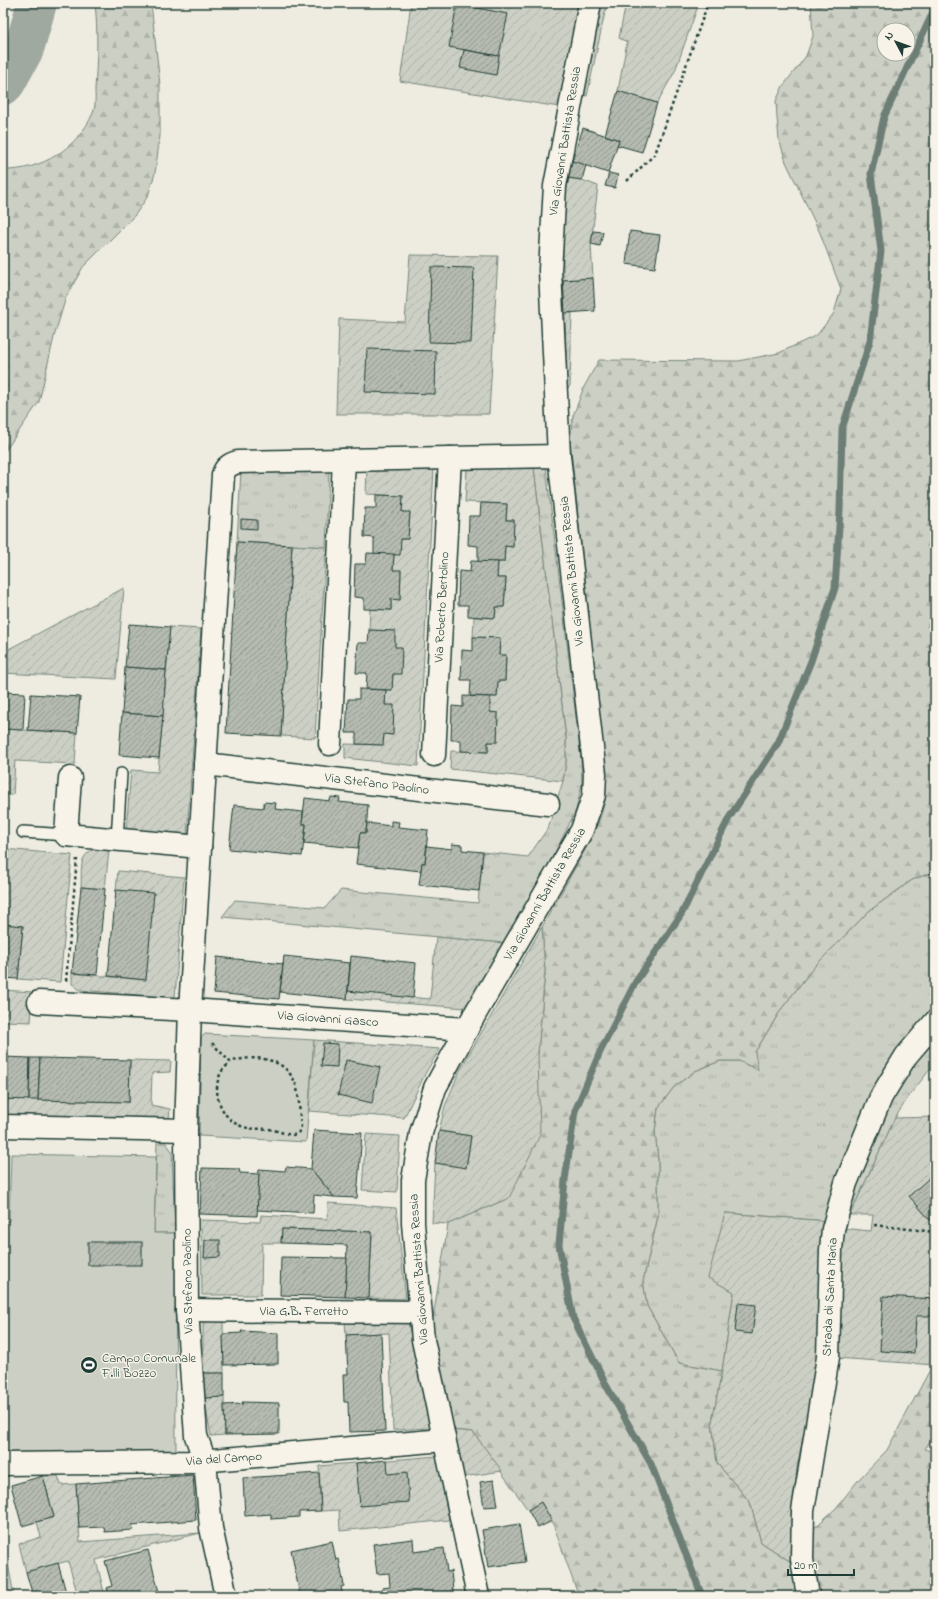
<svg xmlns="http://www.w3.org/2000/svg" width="938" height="1599" viewBox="0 0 938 1599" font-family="'Indie Flower',sans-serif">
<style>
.grass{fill:url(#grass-tufts);stroke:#76867c}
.forest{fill:url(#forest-firs);stroke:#76867c;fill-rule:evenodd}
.park{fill:#cccfc4;stroke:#76867c}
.garden{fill:url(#garden-furrows);stroke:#76867c}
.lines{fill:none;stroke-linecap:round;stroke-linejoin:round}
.stream{stroke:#6c7e74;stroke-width:7}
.river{stroke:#9fa99f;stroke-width:40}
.building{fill:url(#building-hatch);stroke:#1f3d34}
.lane-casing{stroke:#1f3d34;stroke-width:14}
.street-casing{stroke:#1f3d34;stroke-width:25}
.secondary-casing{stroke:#1f3d34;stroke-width:25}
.path{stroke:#1f3d34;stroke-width:2.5;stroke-dasharray:3 3;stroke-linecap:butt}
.lane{stroke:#f7f3e8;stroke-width:11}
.street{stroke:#f7f3e8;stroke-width:22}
.secondary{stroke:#f7f3e8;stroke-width:22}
.labels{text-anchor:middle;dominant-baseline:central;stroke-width:3;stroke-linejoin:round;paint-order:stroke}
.street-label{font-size:13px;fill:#1f3d34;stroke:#f7f3e8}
.poi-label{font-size:13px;fill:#1f3d34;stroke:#f7f3e8;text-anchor:start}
</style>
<defs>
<pattern id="grass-tufts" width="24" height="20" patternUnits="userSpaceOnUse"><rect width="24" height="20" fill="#cccfc4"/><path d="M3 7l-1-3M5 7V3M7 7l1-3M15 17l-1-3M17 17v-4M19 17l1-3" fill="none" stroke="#afb3a9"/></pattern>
<pattern id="forest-firs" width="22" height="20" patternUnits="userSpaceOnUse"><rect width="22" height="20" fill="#cccfc4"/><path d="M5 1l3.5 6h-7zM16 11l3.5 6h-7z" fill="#afb3a9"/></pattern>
<pattern id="garden-furrows" width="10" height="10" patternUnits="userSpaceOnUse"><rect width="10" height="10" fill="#cccfc4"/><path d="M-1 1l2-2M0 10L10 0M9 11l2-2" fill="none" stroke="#afb3a9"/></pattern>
<pattern id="building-hatch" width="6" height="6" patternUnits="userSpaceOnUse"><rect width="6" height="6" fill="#b5bbb0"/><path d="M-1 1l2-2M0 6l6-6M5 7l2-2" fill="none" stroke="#939990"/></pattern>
</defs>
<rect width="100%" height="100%" fill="#eeece1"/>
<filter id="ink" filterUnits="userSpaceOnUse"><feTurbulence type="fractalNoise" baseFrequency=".025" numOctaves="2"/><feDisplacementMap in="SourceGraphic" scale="8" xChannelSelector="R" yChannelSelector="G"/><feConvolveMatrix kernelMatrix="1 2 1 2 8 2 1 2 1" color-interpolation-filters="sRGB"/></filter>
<g filter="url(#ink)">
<g class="grass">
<polygon points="534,468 546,468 581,759 582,784 576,810 552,859 503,943 222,917 235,900 325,908 341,890 478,903 483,852 528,857 548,828 563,781 566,762 566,739"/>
<polygon points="329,469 326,547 237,542 241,471"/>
<polygon points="935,871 935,1009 906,1044 828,1221 725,1213 734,1292 722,1371 679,1363 647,1306 643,1281 658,1216 658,1160 655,1131 658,1108 674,1087 695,1071 720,1061 739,1061 755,1052 782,1008 814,967 869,911 912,880"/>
<polygon points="935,1033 935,1063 909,1096 895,1118 850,1215 844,1214 897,1083"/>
<polygon points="157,1143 166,1143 172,1151 175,1233 154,1233"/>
</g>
<g class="forest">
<path d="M95,3H151L160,85V136L155,173L148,196L135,215L83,267L66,297L54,337L39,402L3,454V170C41,171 78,148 93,113C96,106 95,96 95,89C97,60 98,32 95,3Z"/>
<path d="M811,3H935V871L912,880L869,911L814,967L782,1008L755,1052L758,1070L739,1061H720L695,1071L674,1087L658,1108L655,1131L658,1160V1216L643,1281L647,1306L679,1363L722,1371L712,1422L717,1463L750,1502L761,1542L794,1564L799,1596H589L576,1589L552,1521L541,1503L528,1510L473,1432L452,1430L433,1339V1318L448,1224L509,1198L538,1053L545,971L542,927L589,843L600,818L605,801V767L570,440L573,416L584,387L599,360L738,361L779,353L817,335L834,313L841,289L820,233L786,162L779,139L777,118L776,101L783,86L806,56L813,36ZM884,30H908V54H884Z"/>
<polygon points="933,1364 935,1365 935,1435 925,1449 935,1453 935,1596 817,1596 810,1532 836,1508 860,1478 887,1450"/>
</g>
<g class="park">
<polygon points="205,1034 314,1040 306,1142 199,1136 201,1038"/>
<polygon points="11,1154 156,1157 154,1233 175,1233 176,1453 3,1454 3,1221 9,1221"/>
<polygon points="3,1536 14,1596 3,1596"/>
</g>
<g class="garden">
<polygon points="411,3 580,3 559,107 400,81"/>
<polygon points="600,3 607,3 587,96 581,95"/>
<polygon points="626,3 699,3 675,71 657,103 618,91 627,42 619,38"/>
<polygon points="568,178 582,180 598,186 591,244 593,278 563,280 563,225"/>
<polygon points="410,255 498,256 489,414 336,414 339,319 405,322"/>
<polygon points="565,313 572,313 570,386 567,389"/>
<polygon points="467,467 534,468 566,739 566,762 563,781 450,769 451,751 488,752 488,742 497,742 498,713 490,712 490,697 497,697 498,681 505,681 506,655 499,655 500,638 473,637 474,617 495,618 496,607 504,607 506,578 497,578 498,562 504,562 505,546 512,547 514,520 506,520 507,504 465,502"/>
<polygon points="367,468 434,468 418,766 345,758 345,744 383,745 384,734 392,735 385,705 386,690 392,690 395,631 369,630 370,609 391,610 391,599 400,599 401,571 393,570 394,554 401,539 408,539 410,513 402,512 403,496 366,494"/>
<polygon points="292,545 326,547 315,738 281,736"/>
<polygon points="124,588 116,679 3,673 3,652"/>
<polygon points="170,627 201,629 187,835 126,831 131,770 158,772"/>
<polygon points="3,729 77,733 75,764 15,761 13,795 3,795"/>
<polygon points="3,837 5,837 4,849 72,855 60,982 18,979 23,926 3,924"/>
<path d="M95,849L109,850L105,889L81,887C82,870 78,855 95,849Z"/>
<polygon points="118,871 184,877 175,998 80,990 72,984 72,973 145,980 116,890"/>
<polygon points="542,927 545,971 538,1053 540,1135 509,1198 448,1224 432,1223 435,1163 466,1167 471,1136 439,1131 445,1106 460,1070"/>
<polygon points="436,937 503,943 466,1008 347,999 348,991 430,999"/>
<polygon points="3,990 33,992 31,1022 3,1021"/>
<polygon points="314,1040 440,1049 426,1072 404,1118 309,1111"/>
<polygon points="130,1060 171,1061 170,1072 152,1073 151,1105 170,1109 169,1119 3,1115 3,1099 129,1102"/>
<polygon points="935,1117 935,1365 836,1358 841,1228 871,1231 873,1215 850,1215 895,1118"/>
<polygon points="366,1134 400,1136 397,1192 362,1190"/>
<polygon points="328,1203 396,1208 406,1299 369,1298 372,1232 282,1229 281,1243 262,1243 261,1295 202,1295 201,1220 260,1222 261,1215 327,1219"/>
<polygon points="725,1213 828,1221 814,1385 797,1467 794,1514 794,1564 761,1542 750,1502 717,1463 712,1422 722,1371 734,1292 708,1278"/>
<polygon points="203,1321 223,1321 224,1373 203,1373"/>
<polygon points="345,1321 408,1322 430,1428 393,1430 389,1333 346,1335"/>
<polygon points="224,1397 225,1435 211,1436 204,1398"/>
<polygon points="452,1430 473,1432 502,1471 463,1477"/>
<polygon points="437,1456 449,1520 340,1531 339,1510 321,1511 319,1466"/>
<polygon points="43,1476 58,1476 61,1485 76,1484 80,1542 200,1533 96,1560 105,1596 78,1596 68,1561 26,1572 19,1544 41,1537 37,1522 54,1517"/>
</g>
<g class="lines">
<polyline class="stream" points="702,1596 651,1464 606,1385 573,1318 559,1245 565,1180 575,1111 600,1052 635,983 682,913 729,818 778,743 811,661 835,588 840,511 842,429 870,341 881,251 871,174 884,117 935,8"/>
<polyline class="river" points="3,85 6,82 24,49 37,3"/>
</g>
<g class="building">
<polygon points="457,4 508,14 499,56 449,47"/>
<polygon points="464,50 499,56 496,75 460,68"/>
<polygon points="618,91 657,103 642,152 617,145 619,140 605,135"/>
<polygon points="583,128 619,140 608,173 572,161"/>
<polygon points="572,161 586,165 582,180 568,178"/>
<polygon points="609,173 618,175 615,188 605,186"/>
<polygon points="593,231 603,232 600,246 591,244"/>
<polygon points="630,231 660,235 655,268 626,264"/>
<polygon points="431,267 474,268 471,343 429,342"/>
<polygon points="593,278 595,311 565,313 563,280"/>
<polygon points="367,349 436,351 435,394 365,392"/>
<polygon points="376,495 403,496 402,512 410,512 408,539 401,539 400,555 374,554 374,538 364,537 365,508 376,508"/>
<polygon points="481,503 507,504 506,520 514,520 513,547 505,546 504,562 478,562 478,546 468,545 469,516 480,516"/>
<polygon points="241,519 257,520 257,529 241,528"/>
<polygon points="237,542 292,545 281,736 226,733"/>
<polygon points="367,553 394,554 393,570 401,570 400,600 391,599 391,610 364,609 364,598 354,597 355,564 366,564"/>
<polygon points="471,561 498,562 497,578 506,578 504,607 496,607 495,618 468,616 468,605 458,605 459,571 470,572"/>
<polygon points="129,624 170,627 166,670 125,667"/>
<polygon points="369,630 395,631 395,647 402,647 401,674 393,674 392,690 366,689 367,673 356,673 358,643 368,643"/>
<polygon points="473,637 500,638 499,655 506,655 505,681 498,681 497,697 470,696 471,680 461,680 462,650 473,651"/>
<polygon points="125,667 166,670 163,716 122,713"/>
<polygon points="359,689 386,690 385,705 394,705 393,735 384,734 383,745 356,744 356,733 346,733 348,699 359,699"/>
<polygon points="3,692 25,693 23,730 3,729"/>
<polygon points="31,694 80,697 77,733 28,730"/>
<polygon points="463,696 490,697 490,712 498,713 497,742 488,742 488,752 461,751 461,740 451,740 452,706 463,707"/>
<polygon points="122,713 163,716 159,758 119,755"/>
<polygon points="331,797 340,798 339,802 368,805 366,833 360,833 358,848 304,843 306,824 302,824 305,798 330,801"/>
<polygon points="264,802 276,803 275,809 303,812 302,824 306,824 302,856 229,849 234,805 263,808"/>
<polygon points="391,821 399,822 398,827 428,830 425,863 422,863 421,871 356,864 360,833 366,833 367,823 391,826"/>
<polygon points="452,844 462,845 462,850 483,852 479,891 419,885 422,863 425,863 427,846 452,849"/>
<polygon points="81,887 105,889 97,975 72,973"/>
<polygon points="116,890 154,893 146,980 108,976"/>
<polygon points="3,924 23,926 18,979 3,978"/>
<polygon points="284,956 350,963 347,999 280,992"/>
<polygon points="351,956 416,963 413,998 348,991"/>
<polygon points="217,957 283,964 279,999 214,993"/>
<polygon points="323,1043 338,1044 337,1067 321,1066"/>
<polygon points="3,1057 30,1058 29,1100 3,1099"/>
<polygon points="30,1058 40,1058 38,1100 29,1100"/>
<polygon points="40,1058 130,1060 129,1102 38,1100"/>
<polygon points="346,1060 380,1067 372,1103 338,1095"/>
<polygon points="314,1130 362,1133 357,1198 334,1197 311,1169"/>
<polygon points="439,1131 471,1136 466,1168 435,1163"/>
<polygon points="935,1158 935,1215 930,1220 909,1196 928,1179"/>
<polygon points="286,1167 311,1169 334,1197 314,1195 313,1213 257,1210 259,1169 285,1171"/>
<polygon points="202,1168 239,1169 240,1173 259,1174 257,1216 200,1214"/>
<polygon points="282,1229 372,1232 369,1298 345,1297 347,1245 281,1243"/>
<polygon points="205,1240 220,1240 220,1257 204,1258"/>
<rect x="88" y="1242" width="54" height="23"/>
<polygon points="281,1257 347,1258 345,1297 280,1295"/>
<polygon points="883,1296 935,1299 935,1316 916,1316 914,1353 880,1351"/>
<polygon points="738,1303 756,1305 752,1334 735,1332"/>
<polygon points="241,1331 278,1333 278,1364 224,1365 223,1334 242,1333"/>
<polygon points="381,1333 385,1431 349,1432 348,1402 344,1402 343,1374 348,1374 346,1335"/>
<polygon points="203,1373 224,1373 224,1397 204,1398"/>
<polygon points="242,1402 279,1403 279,1434 225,1435 224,1405 243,1404"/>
<polygon points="387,1460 388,1474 407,1472 409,1502 360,1506 356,1463"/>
<polygon points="319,1473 321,1511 299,1512 299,1517 271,1519 271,1514 245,1516 243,1478"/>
<polygon points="193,1475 196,1520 132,1525 133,1530 105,1532 104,1527 79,1528 76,1484"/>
<polygon points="43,1476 54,1517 22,1526 11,1485"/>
<polygon points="494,1480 498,1506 484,1507 480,1482"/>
<polygon points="541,1502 552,1521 538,1528 528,1510"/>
<polygon points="519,1524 525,1562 488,1567 482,1530"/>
<polygon points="413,1539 414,1552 444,1548 447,1572 451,1571 453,1591 421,1595 421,1596 383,1596 382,1588 390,1587 389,1573 377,1574 373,1544"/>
<polygon points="332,1541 336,1560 339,1559 344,1586 341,1587 343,1596 300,1596 291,1550"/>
<polygon points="148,1550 160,1596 109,1596 107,1588 112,1586 105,1561"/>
<polygon points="58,1563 67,1596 33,1596 26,1572"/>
<rect x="550" y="1592" width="17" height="4"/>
</g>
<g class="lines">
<g class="lane-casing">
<g id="lane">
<polyline points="23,832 66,835"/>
<polyline points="117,840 121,774"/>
</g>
</g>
<g class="street-casing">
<g id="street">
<polyline points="330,744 344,460"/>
<polyline points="434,755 450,458"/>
<polyline points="205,764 548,804"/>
<polyline points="70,778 66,835 200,847"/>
<polyline points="39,1002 190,1010 467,1029"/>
<polyline points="3,1126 186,1130"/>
<polyline points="187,1310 420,1312"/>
<polyline points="3,1464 189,1462 444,1440"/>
<path d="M226,1596L211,1528L205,1461L196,1436L187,1310L186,1130L190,1010L223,475C225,467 230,464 238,462L559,456"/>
<polyline points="808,1596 802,1559 803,1511 828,1357 831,1250 833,1229 846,1183 881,1097 906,1056 935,1022"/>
</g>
</g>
<g class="secondary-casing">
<polyline id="secondary" points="478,1596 423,1340 413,1223 413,1180 421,1133 435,1088 475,1014 582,830 594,795 595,774 559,456 550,270 555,186 590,3"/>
</g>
<g class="path">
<polyline points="627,181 655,154 708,3"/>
<polyline points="66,981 77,859"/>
<path d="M212,1043L230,1062C228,1065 224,1068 222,1071C210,1090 221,1119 241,1126C250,1130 259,1128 269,1129C277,1130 284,1134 293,1135L299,1132L301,1126C299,1113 300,1098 296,1085C286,1057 255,1054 230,1062"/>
<polyline points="874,1225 935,1232"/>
</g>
<use href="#lane" class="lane"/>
<use href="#street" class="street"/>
<use href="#secondary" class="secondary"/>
</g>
</g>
<defs>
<g id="stadium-disc" transform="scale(0.9)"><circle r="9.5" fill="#1f3d34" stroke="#f7f3e8"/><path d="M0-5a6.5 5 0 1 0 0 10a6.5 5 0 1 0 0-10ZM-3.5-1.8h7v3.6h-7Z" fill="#fff"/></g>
</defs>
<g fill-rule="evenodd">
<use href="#stadium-disc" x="89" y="1365"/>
</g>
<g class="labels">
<g class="street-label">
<text transform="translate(565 141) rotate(-81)">Via Giovanni Battista Ressia</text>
<text transform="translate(572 571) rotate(-96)">Via Giovanni Battista Ressia</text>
<text transform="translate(442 607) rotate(-87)">Via Roberto Bertolino</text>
<text transform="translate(377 784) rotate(7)">Via Stefano Paolino</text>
<text transform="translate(545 894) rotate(-60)">Via Giovanni Battista Ressia</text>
<text transform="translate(328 1019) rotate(4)">Via Giovanni Gasco</text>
<text transform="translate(419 1269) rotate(-94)">Via Giovanni Battista Ressia</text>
<text transform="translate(188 1281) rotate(-91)">Via Stefano Paolino</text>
<text transform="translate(830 1297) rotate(-87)">Strada di Santa Maria</text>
<text x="304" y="1311">Via G.B. Ferretto</text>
<text transform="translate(224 1459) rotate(-4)">Via del Campo</text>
</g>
<g class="poi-label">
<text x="102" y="1358">Campo Comunale<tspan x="102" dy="15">F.lli Bozzo</tspan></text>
</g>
</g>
<rect width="938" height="1599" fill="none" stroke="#f7f3e8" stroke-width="16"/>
<rect x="8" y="8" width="922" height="1583" fill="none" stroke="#1f3d34" stroke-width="1.5" filter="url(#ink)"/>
<g transform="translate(896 42) rotate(311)"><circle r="19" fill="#f7f3e8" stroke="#a1aaa0"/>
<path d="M0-3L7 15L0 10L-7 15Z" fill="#1f3d34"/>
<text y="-6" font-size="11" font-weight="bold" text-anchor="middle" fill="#1f3d34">N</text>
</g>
<path d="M788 1569v6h66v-6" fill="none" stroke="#1f3d34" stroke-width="2"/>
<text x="794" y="1569" font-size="12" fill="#1f3d34" stroke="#f7f3e8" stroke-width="3" paint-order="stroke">20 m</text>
</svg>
